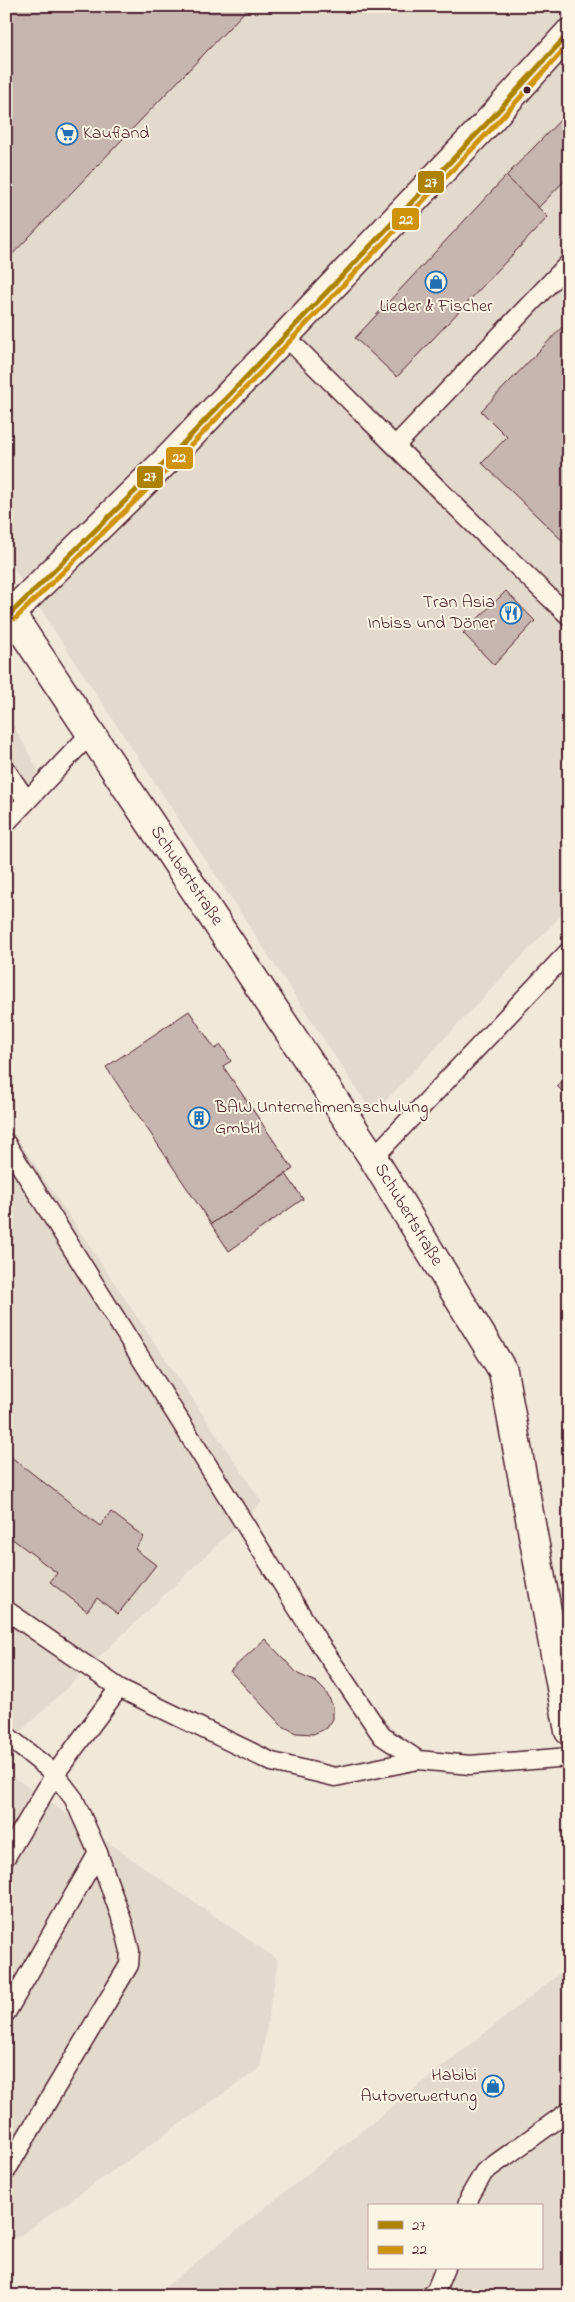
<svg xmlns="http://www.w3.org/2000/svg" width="575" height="2302" viewBox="0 0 575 2302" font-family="'Indie Flower',sans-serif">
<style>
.built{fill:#e4d9cd;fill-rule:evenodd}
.building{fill:#c7b6af;stroke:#4a1f2b}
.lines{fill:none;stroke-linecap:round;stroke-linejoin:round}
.lane-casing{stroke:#4a1f2b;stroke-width:21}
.street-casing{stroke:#4a1f2b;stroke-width:31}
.lane{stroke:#fcf5e5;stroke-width:18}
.street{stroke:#fcf5e5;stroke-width:28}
.bus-1-casing{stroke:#fcf5e5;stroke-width:9}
.bus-2-casing{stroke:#fcf5e5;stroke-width:9}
.bus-1{stroke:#ac8200;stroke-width:5}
.bus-2{stroke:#cf930b;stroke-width:5}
.bus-dot{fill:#4a1f2b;stroke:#fcf5e5;stroke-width:2}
.labels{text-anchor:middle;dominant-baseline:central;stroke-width:4;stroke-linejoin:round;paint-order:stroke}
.poi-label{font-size:18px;fill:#4a1f2b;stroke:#fcf5e5;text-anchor:start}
.street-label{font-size:18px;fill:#4a1f2b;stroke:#fcf5e5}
.line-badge{stroke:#fcf5e5;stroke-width:2}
.badge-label{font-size:14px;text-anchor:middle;font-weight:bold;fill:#fff}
</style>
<rect width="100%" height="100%" fill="#f1e8da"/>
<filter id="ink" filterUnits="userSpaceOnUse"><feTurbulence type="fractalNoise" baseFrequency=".02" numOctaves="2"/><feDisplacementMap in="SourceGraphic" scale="10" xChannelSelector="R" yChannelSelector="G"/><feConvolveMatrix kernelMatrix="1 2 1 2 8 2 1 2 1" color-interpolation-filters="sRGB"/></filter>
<g filter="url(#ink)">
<g class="built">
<polygon points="6,6 569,6 569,907 373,1114 6,557"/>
<polygon points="6,712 39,771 6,807"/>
<polygon points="6,1122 262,1502 10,1742 6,1739"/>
<polygon points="6,1772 278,1960 260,2068 18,2237 6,2240"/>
<path d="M569,1966V2296H154ZM369,2206H541V2268H369Z"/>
</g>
<g class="building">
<polygon points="6,6 250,6 6,261"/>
<polygon points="569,111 569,176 538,208 506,176"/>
<polygon points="506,176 548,217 397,377 355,338"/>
<polygon points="569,320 569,547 482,463 507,437 481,411"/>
<polygon points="506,591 535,621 494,665 463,633"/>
<polygon points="189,1011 215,1049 221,1045 231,1061 223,1066 293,1169 211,1224 106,1067"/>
<polygon points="569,1076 569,1098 557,1086"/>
<polygon points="286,1174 303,1199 229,1251 211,1224"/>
<polygon points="6,1453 100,1526 111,1512 144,1537 135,1549 156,1565 118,1614 97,1598 87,1611 50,1582 57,1573 6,1534"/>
<polygon points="265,1639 298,1674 316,1682 326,1692 333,1706 333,1719 327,1728 313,1734 296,1733 281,1725 230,1671"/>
</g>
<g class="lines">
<g class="lane-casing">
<g id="lane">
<path d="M286,337C380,430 472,525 569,616"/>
<polyline points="396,445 569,263"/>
<polyline points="6,770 27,801"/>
<polyline points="6,823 91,733"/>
<polyline points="6,1143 321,1646 382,1736 418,1760 470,1765 569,1757"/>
<polyline points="373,1158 569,951"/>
<polyline points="6,1610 119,1688 272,1762 335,1777 418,1760"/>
<polyline points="6,1735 55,1774 74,1799 98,1853 123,1923 130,1951 129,1965 6,2171"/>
<polyline points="6,1857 55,1774 119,1688"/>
<polyline points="6,2013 98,1853"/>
<polyline points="467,2206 470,2196 484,2172 569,2111"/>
<polyline points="429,2296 436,2290 445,2268"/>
</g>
</g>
<g class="street-casing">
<g id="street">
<polyline points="6,606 373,1158 503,1371 569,1731"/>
<polyline points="11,613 174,453 490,120 569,33"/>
</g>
</g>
<use href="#lane" class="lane"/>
<use href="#street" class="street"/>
<g class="bus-1-casing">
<polyline id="bus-1" points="6,606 11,613 174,453 490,120 569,33"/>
</g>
<g class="bus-2-casing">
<polyline id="bus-2" points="6,619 11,620 16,618 179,458 495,125 569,44"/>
</g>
<use href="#bus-1" class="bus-1"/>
<use href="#bus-2" class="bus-2"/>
</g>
</g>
<defs>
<g id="supermarket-ring" transform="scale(1.125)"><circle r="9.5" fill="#fcf5e5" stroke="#1f6fb2" stroke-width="1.5"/><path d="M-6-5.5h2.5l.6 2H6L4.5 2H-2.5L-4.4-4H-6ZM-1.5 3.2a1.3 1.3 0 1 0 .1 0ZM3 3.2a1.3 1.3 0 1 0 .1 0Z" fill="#1f6fb2"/></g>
<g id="shop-ring" transform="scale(1.125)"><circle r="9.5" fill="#fcf5e5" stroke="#1f6fb2" stroke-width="1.5"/><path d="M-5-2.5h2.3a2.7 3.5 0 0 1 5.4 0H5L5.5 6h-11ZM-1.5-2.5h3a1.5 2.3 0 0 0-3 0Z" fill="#1f6fb2"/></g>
<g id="restaurant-ring" transform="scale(1.125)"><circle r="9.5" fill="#fcf5e5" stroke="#1f6fb2" stroke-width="1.5"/><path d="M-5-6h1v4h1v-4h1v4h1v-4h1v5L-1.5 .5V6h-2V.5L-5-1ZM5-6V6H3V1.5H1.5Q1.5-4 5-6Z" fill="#1f6fb2"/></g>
<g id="building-ring" transform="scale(1.125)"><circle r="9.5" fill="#fcf5e5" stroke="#1f6fb2" stroke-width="1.5"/><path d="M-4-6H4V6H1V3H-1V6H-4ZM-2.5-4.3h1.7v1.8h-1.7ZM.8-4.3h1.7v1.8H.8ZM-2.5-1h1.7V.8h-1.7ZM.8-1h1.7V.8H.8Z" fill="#1f6fb2"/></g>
</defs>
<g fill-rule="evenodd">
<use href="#supermarket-ring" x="67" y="134"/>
<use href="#shop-ring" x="436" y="282"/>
<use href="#restaurant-ring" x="511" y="613"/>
<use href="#building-ring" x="199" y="1118"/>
<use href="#shop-ring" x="493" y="2086"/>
</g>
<circle class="bus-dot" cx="527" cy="90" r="4.5"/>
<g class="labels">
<g class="poi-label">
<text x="83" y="134">Kaufland</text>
<text x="436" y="307" text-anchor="middle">Lieder &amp; Fischer</text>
<text x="495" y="603" text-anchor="end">Tran Asia<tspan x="495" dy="21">Inbiss und Döner</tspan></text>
<text x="215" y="1108">BAW Unternehmensschulung<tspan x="215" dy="21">GmbH</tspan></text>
<text x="477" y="2076" text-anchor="end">Habibi<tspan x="477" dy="21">Autoverwertung</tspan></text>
</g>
<g class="street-label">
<text transform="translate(186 876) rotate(56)">Schubertstraße</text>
<text transform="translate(408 1215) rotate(59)">Schubertstraße</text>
</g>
</g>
<g class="line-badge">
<rect x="417" y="170" width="28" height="24" rx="5" fill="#ac8200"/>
<rect x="391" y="207" width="29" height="24" rx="5" fill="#cf930b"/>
<rect x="165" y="446" width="29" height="24" rx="5" fill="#cf930b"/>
<rect x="136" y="465" width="28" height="24" rx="5" fill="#ac8200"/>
</g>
<g class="badge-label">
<text x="431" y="187">27</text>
<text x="406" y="224">22</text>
<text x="179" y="462">22</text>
<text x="150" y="481">27</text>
</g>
<rect width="575" height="2302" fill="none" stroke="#fcf5e5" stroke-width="25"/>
<rect x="12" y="12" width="550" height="2277" fill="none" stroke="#4a1f2b" stroke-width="2" filter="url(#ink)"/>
<rect x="368" y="2204" width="175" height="65" fill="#fcf5e5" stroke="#b59f9b"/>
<rect x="378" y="2221" width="25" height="8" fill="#ac8200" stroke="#b59f9b"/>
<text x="412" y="2230" font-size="15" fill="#4a1f2b">27</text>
<rect x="378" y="2246" width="25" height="8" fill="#cf930b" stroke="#b59f9b"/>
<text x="412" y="2254" font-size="15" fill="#4a1f2b">22</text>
</svg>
